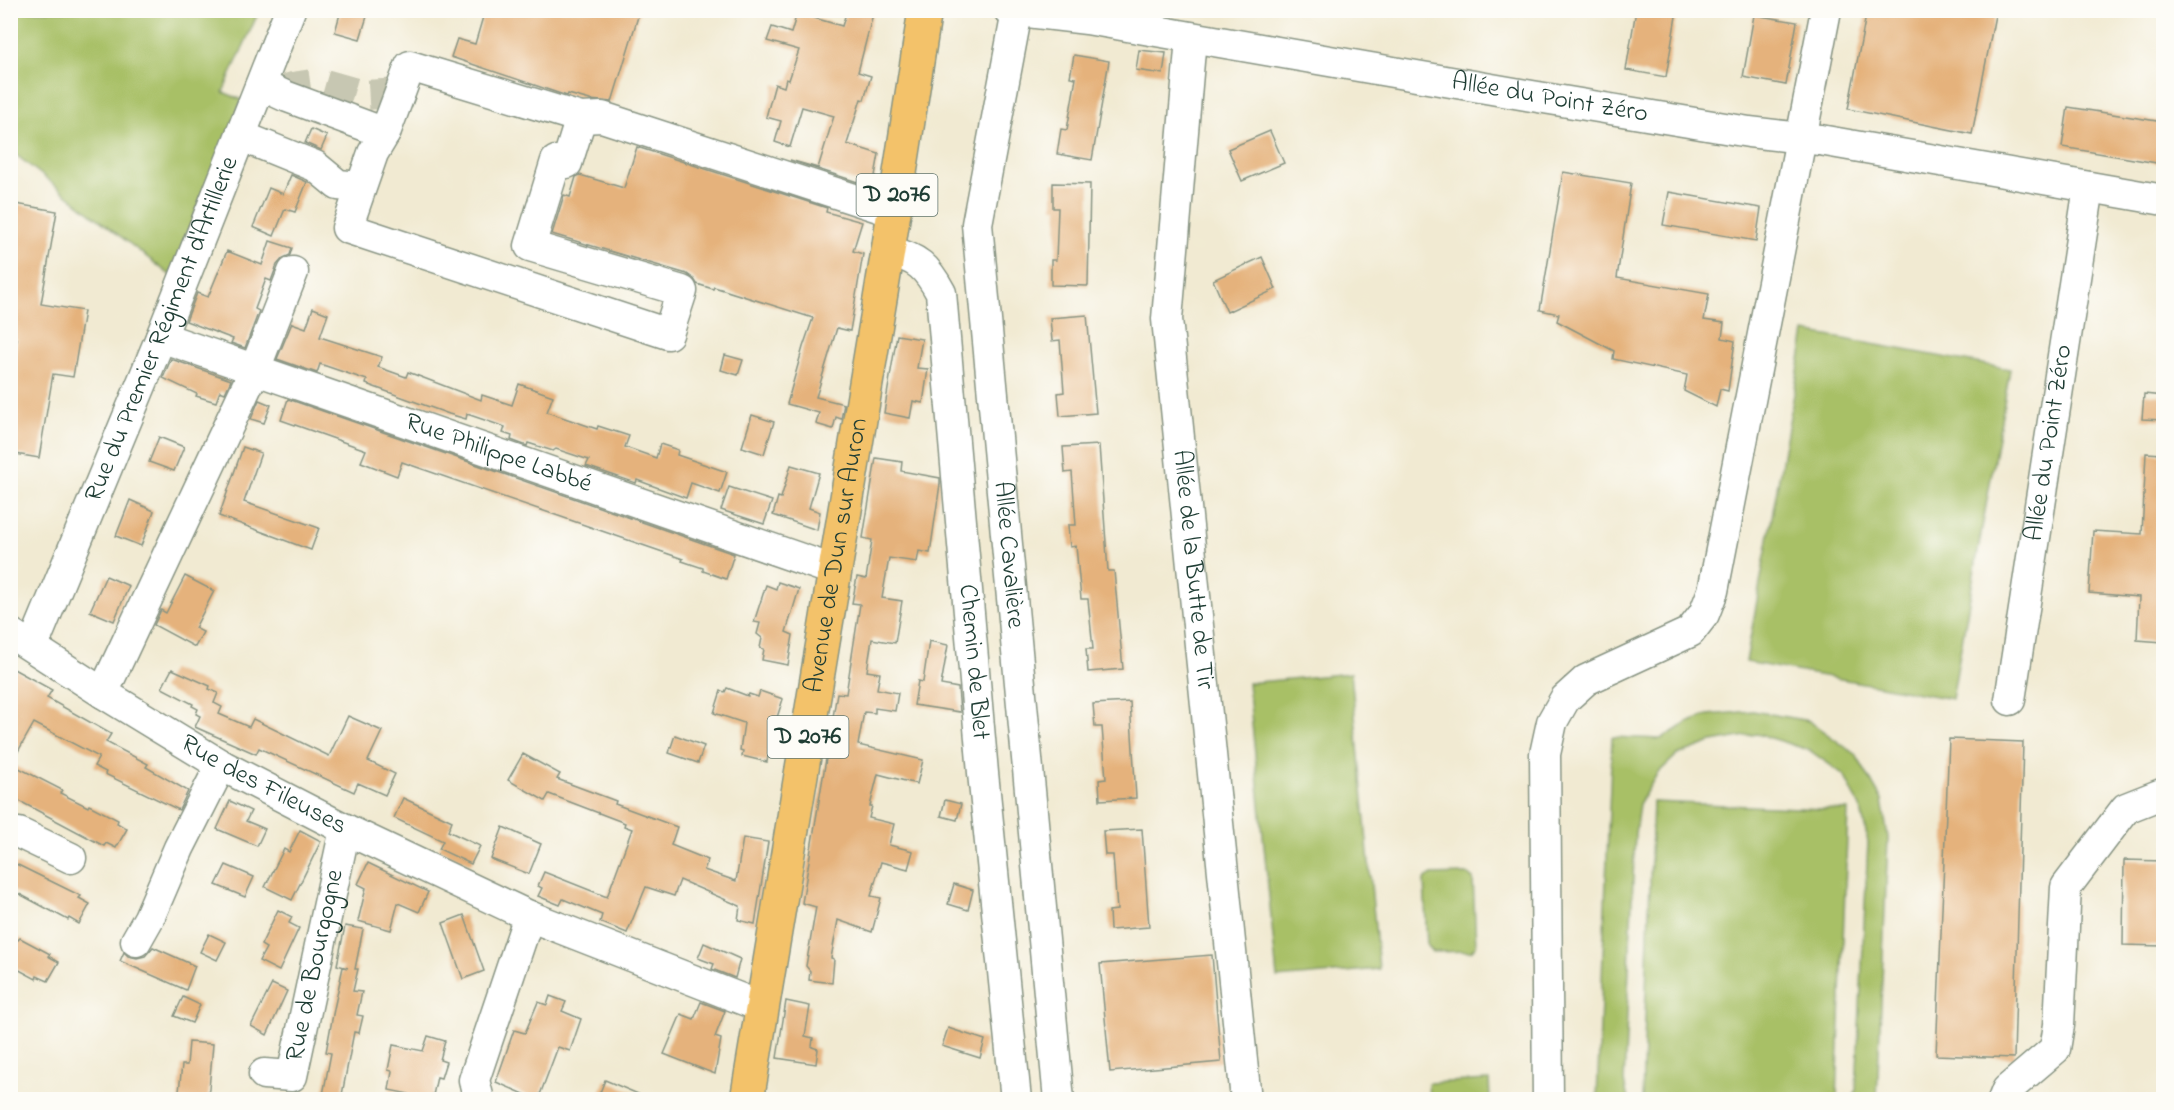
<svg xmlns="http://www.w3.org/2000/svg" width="2174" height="1110" viewBox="0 0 2174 1110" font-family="'Indie Flower',sans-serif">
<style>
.green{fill:#a8c066;stroke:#647e4d;stroke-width:1.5}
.building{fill:#e5b27b}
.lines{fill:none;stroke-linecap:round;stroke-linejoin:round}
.minor-tunnel{stroke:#c7c7b2;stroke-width:30;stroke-dasharray:30 15;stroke-linecap:butt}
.minor-casing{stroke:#889483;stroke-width:33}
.major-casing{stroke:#889483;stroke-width:36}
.minor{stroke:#fff;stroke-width:30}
.major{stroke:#f3c26a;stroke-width:33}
.labels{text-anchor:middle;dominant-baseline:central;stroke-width:5;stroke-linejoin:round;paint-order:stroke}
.shield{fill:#fdfcf7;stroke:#62766e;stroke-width:1.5}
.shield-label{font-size:24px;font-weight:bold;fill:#1f3d34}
.street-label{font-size:26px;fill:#1f3d34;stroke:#fdfcf7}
</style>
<rect width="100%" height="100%" fill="#fdfcf7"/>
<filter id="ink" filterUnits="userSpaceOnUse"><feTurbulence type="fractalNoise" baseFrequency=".0167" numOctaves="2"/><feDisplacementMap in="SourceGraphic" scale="12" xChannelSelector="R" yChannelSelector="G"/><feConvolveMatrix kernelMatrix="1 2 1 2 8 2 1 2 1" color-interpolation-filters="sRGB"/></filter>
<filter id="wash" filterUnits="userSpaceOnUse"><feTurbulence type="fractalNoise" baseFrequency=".008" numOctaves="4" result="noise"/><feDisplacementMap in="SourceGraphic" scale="24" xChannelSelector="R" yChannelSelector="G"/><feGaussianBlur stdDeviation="1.35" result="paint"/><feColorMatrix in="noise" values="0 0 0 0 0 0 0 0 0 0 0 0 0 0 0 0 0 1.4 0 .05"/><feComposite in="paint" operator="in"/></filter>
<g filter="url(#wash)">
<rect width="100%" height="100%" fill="#f1ead2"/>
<g class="green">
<polygon points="10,11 259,11 223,92 242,100 170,275 11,151"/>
<polygon points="1805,332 2010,369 1952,699 1746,662"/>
<polygon points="1351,673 1379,969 1277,978 1248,683"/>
<polygon points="1753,711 1809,721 1856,755 1882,800 1888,838 1877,1099 1853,1099 1856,1090 1868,842 1861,809 1844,775 1809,750 1757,734 1712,742 1677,755 1657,774 1639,804 1635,834 1624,1082 1628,1099 1597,1099 1612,737 1661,739 1687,723 1708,715"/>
<polygon points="1653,802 1848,810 1837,1099 1642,1099"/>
<polygon points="1467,874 1473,879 1476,946 1471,951 1432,952 1427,946 1424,880 1430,875"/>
<polygon points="1489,1080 1490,1099 1429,1099 1428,1083"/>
</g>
<g id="blocks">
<g class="building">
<polygon points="341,10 369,10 360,39 335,32"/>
<polygon points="485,10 640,10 612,102 590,100 568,94 567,96 451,57 457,39 475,44"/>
<polygon points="847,10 874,10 858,72 871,76 864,100 861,99 847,144 879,154 873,187 790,160 818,168 834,116 802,107 790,147 775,142 781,121 766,117 775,84 784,87 786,79 789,80 799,50 767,41 772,27 791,33 797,13 842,26"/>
<polygon points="1636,10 1677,10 1666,77 1626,70"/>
<polygon points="1867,10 1996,10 1972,134 1848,109"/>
<polygon points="1754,15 1797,22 1786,85 1743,77"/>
<polygon points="1139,50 1166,53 1163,74 1136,70"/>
<polygon points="1074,55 1109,61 1092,160 1057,154 1061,129 1067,130 1076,78 1070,77"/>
<polygon points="2068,107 2163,122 2163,164 2062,147"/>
<polygon points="311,129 327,136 321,150 305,143"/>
<polygon points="1270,131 1284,163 1242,181 1228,149"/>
<polygon points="637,147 827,208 826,212 862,222 853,251 863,254 850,331 837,328 816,397 844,404 841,419 836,417 833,429 816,424 819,413 787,404 803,347 813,318 714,287 713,289 697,284 694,279 687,274 552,234 564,195 570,197 576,177 580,175 624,188"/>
<polygon points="1563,172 1631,183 1617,278 1709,294 1704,320 1724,323 1722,338 1735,341 1728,391 1720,389 1716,407 1684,391 1687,375 1613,359 1614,351 1557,321 1559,314 1540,310"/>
<polygon points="291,175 307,182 295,212 285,209 274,236 253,227 269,188 283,194"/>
<polygon points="1053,183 1090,184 1088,286 1051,285 1051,260 1056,260 1058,208 1053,208"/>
<polygon points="1669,192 1761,208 1756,241 1663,225"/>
<polygon points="10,203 57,211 41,304 84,311 73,377 53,374 39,458 10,453 10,377 17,339 10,337"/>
<polygon points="270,241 292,248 290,255 283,258 277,265 271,281 266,279 255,309 259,311 245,348 231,343 233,339 186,321 197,293 208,297 227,251 262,265"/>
<polygon points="1262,257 1276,289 1227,312 1213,280"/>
<polygon points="313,308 328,314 320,337 382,357 378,367 406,377 408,372 481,400 482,395 512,405 519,384 553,396 547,412 597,429 598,426 629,436 625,447 656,458 660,444 678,450 677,455 727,472 720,493 691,483 686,498 637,480 636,483 586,466 589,460 556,449 553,451 528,443 527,446 511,440 512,436 503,433 505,427 467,414 466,419 449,414 366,384 367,380 320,364 317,373 277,359 292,323 306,328"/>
<polygon points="1087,315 1096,413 1060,416 1058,393 1064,392 1060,340 1052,341 1050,318"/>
<polygon points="897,335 922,339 917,368 928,369 923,403 913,401 910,418 884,413"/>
<polygon points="725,355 743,360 738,375 721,370"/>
<polygon points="171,359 231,380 225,393 220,391 216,402 196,396 197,394 163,378"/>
<polygon points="2144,394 2163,396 2163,420 2142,419"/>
<polygon points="288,399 734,554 726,579 703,571 703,568 682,561 683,559 402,462 397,476 361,462 366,450 281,420"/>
<polygon points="259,400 271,405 264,423 251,419"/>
<polygon points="752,415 774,422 764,454 742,447"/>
<polygon points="159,437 184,447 174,471 149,462"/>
<polygon points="1099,445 1108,571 1114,571 1123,669 1088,672 1086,649 1093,649 1088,599 1081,599 1076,546 1070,547 1068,525 1076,525 1072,472 1065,473 1063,447"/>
<polygon points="243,447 261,453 244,502 319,528 311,550 219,516"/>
<polygon points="2146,453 2163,454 2163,642 2137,640 2139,597 2089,593 2093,531 2142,534"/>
<polygon points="876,458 902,462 901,471 940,478 940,484 930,553 919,551 917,562 889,558 882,598 902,601 895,643 872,639 867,671 880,673 877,689 898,693 895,711 875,708 875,713 864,712 858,745 923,760 917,784 878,774 870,806 872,806 869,818 894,824 889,845 913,851 908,869 881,862 871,896 881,898 872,932 838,920 831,958 834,959 832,983 809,980 810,971 806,966 816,907 802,903 837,693 846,694 860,604 852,603 857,577 866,579 872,540 863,538"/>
<polygon points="791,465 819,473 809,508 820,512 817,530 773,515 778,497 781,498"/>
<polygon points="729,487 772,501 764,524 721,510"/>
<polygon points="130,500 154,511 141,546 116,536"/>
<polygon points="106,576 129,586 114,621 90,611"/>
<polygon points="185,576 214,591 195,628 203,632 195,647 154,625 161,610 166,613"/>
<polygon points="778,582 799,589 786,632 793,635 788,665 762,660 764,649 760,648 762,638 757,634 760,623 754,622 766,585 776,589"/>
<polygon points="929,641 948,645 941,685 958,688 960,712 914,705 918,681 923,682"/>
<polygon points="10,667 52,690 47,698 111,734 106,742 148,764 146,767 188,791 179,810 105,774 106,772 94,766 99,757 34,723 11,764 62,790 60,793 88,807 89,805 118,820 117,823 127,829 116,848 106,843 104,846 10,796"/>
<polygon points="172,669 210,686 209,689 218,693 214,703 222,707 219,714 249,727 253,719 329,756 348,716 382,731 368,761 395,774 385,795 358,783 354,792 259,748 256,754 195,727 200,716 196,714 198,709 192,706 193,704 162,688"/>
<polygon points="727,688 748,696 749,694 758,697 760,691 783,699 771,736 779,745 769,749 767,762 742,756 743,751 740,750 744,723 714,713 721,691 725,692"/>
<polygon points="1130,702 1136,798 1100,800 1099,780 1106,779 1102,727 1095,727 1093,704"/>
<polygon points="675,735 704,746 698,763 669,753"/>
<polygon points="1949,739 2023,742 2014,1058 1936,1055"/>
<polygon points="523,754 560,774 557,779 616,801 615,804 677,827 671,845 708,860 704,870 736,881 743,838 768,842 755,924 738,920 740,906 680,880 674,896 646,887 627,933 600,922 602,915 563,899 560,905 538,896 542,888 538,886 544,872 607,897 632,829 624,826 625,823 549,794 545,801 508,780"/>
<polygon points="403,798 452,821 448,831 480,846 471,864 439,849 443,841 394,818"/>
<polygon points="945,800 961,804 957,820 941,816"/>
<polygon points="230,801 251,811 246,821 265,829 257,846 217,829"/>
<polygon points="503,827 541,844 529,874 491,859"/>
<polygon points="1142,829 1149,927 1110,930 1109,911 1117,910 1113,855 1105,855 1103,831"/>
<polygon points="300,830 321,841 292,900 265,887 284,849 289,852"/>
<polygon points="2124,860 2163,861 2163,946 2123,945"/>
<polygon points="368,863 428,892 419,912 398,903 391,930 358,921 366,888 358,884"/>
<polygon points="16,864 81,896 79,898 90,904 79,924 69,918 68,920 10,889 10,874"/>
<polygon points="226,865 254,877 245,897 216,885"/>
<polygon points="954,884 973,890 968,910 948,904"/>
<polygon points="278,910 292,917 289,923 299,928 279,971 259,961 266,948 261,945"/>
<polygon points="464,915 484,971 463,979 443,923"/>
<polygon points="345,926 363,929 355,969 358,969 353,991 362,992 357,1015 363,1016 359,1033 354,1032 341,1100 322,1100 331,1053 326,1052 334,1009 343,967 348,968 337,965"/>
<polygon points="209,934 226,942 217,960 200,952"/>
<polygon points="10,936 18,940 20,938 50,954 48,956 59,962 48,981 37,976 36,979 10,965"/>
<polygon points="704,943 740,959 735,978 712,969 714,964 698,958"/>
<polygon points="153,947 195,966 186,990 120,961 124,952 128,956 137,958 145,956"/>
<polygon points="1212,955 1221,1062 1110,1072 1100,964"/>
<polygon points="272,984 287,991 267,1035 251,1026"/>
<polygon points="550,996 566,1002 562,1011 581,1019 570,1051 558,1047 538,1100 496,1082 514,1030 525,1033 538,1002 547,1005"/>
<polygon points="183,997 200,1005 192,1023 174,1016"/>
<polygon points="786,1001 810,1006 805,1036 813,1038 812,1047 818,1049 816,1064 777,1058"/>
<polygon points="701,1002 725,1011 715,1037 721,1039 715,1074 664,1054 681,1014 694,1019"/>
<polygon points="948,1028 985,1040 980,1058 942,1046"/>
<polygon points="428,1036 445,1041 440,1060 446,1062 441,1078 437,1077 432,1100 408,1100 409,1094 389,1090 392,1071 388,1070 393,1045 423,1051"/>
<polygon points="189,1042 213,1044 208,1100 178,1100 182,1065 187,1065"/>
<polygon points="605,1080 650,1099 650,1100 597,1100"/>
</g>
</g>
</g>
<g filter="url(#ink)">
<use href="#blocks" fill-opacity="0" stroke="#889483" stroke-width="1.5"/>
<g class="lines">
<polyline class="minor-tunnel" points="285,96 292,87 321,83 363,95 401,93"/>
<g class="minor-casing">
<g id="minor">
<path id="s1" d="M1009,10L1087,19L1532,96L1749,132L1820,140L2164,200"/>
<path id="s2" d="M1017,12L977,224L1059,1100"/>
<path id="s3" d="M1191,38L1167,319L1246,1100"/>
<polyline points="261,85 285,96 385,133 410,66 581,118 602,117 894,212"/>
<polyline points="385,133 373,153 347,228 668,334 682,291 530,246 556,161 567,163 581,118"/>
<polyline points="241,136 315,166 338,185 360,187"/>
<path id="s4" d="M888,251C918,258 927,267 941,293L983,773L1016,1100"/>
<path id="s5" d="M161,337L836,571"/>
<path id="s6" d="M10,633L103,693L221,765L345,829L529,916L762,1007"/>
<path id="s7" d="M33,646L161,337L290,10"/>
<polyline points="103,693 255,369 293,272"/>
<path id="s8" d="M2010,700L2089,187"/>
<polyline points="19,833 71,858"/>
<polyline points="136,941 149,918 179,848 221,765"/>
<path id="s9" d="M264,1074L292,1076L345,829"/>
<polyline points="479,1100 474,1080 529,916"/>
<polyline points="1548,1100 1545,754 1552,722 1565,699 1586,680 1690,632 1704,614 1713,591 1826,10"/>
<polyline points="2003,1100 2007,1090 2055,1049 2059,1025 2066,887 2126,808 2164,793"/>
</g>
</g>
<g class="major-casing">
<g id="major">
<path id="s10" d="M747,1100L888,251L925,10"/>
</g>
</g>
<use href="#minor" class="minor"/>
<use href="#major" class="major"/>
</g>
</g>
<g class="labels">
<g class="shield">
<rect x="856.5" y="174" width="81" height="42" rx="4.5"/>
<rect x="767.5" y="716" width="81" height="42" rx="4.5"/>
</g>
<g class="shield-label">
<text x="897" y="195">D 2076</text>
<text x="808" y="737">D 2076</text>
</g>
<g class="street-label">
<text stroke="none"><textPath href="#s1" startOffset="548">Allée du Point Zéro</textPath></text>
<text stroke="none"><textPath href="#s7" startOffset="342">Rue du Premier Régiment d'Artillerie</textPath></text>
<text stroke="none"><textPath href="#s8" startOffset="260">Allée du Point Zéro</textPath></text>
<text stroke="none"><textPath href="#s5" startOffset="357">Rue Philippe Labbé</textPath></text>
<text stroke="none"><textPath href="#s2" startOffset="548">Allée Cavalière</textPath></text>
<text stroke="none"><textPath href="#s10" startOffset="552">Avenue de Dun sur Auron</textPath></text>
<text stroke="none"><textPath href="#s3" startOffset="534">Allée de la Butte de Tir</textPath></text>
<text stroke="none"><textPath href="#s4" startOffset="441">Chemin de Blet</textPath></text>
<text stroke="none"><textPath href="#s6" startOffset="296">Rue des Fileuses</textPath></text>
<text stroke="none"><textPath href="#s9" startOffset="141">Rue de Bourgogne</textPath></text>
</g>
</g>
<rect width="2174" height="1110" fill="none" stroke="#fdfcf7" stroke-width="36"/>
</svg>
